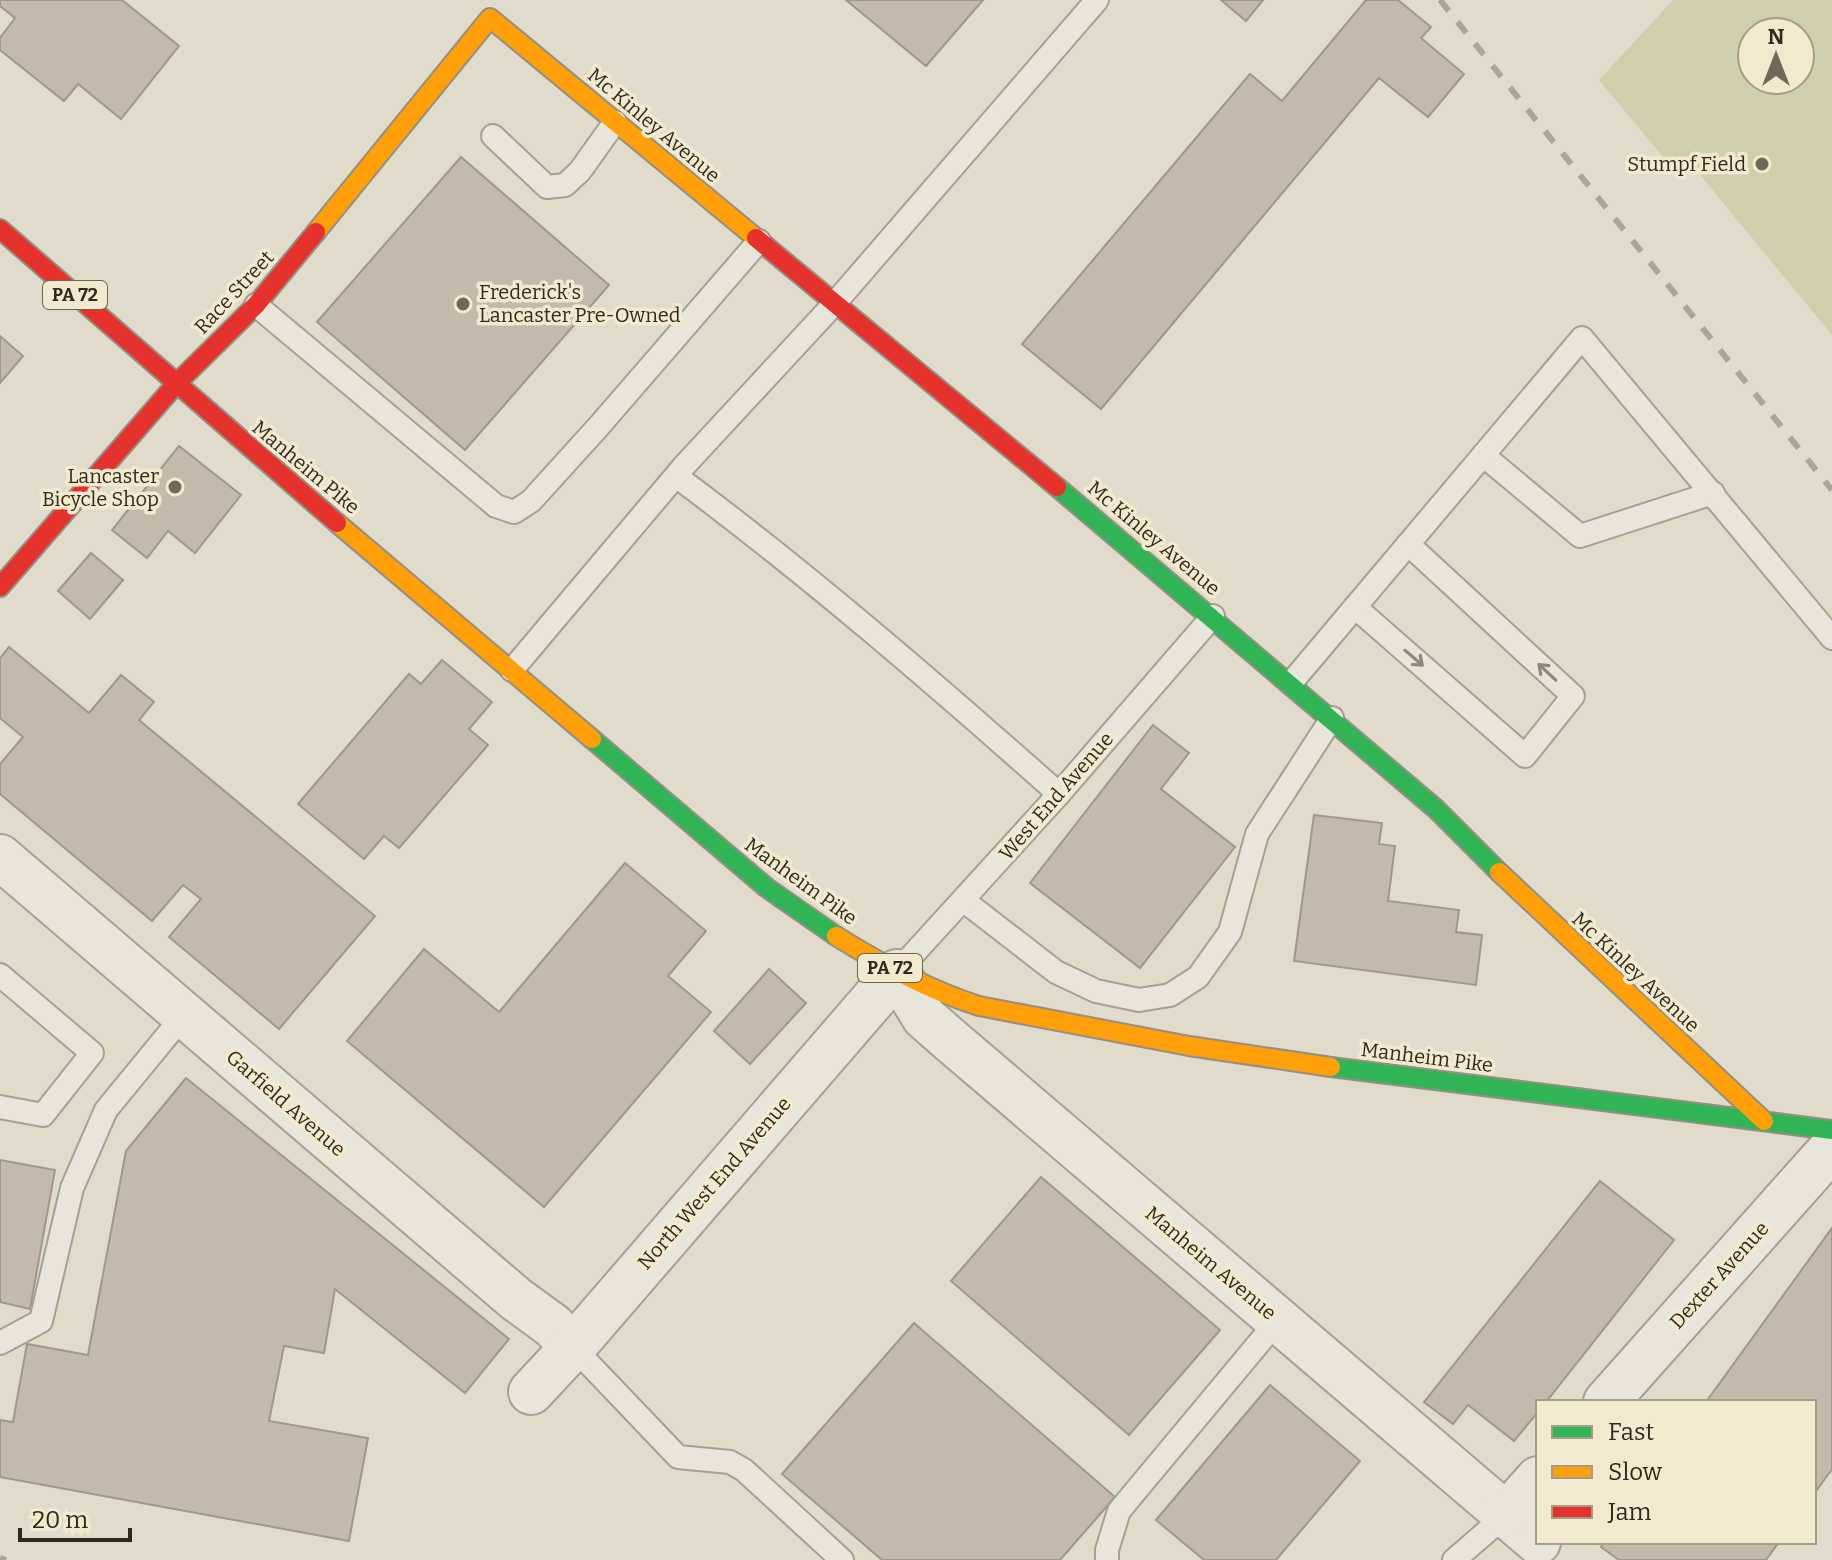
<svg xmlns="http://www.w3.org/2000/svg" width="1832" height="1560" viewBox="0 0 1832 1560" font-family="Bitter,serif">
<style>
.green{fill:#cdcfad;fill-rule:evenodd}
.building{fill:#c3baab;stroke:#9f978a;stroke-width:2}
.lines{fill:none;stroke-linecap:round;stroke-linejoin:round}
.lane-casing{stroke:#a5a094;stroke-width:26}
.street-casing{stroke:#a5a094;stroke-width:48}
.fast-casing{stroke:#958f83;stroke-width:22}
.slow-casing{stroke:#958f83;stroke-width:22}
.jam-casing{stroke:#958f83;stroke-width:22}
.lane{stroke:#e8e5db;stroke-width:22}
.street{stroke:#e8e5db;stroke-width:44}
.fast{stroke:#30b455;stroke-width:18}
.slow{stroke:#ff9f0a;stroke-width:18}
.jam{stroke:#e5322d;stroke-width:18}
.rail{stroke:#a8a59b;stroke-width:6;stroke-dasharray:14 14;stroke-linecap:butt}
.oneway{stroke:#8d877c}
.poi-dot{fill:#6f675a;stroke:#f2eacf;stroke-width:3}
.labels{text-anchor:middle;dominant-baseline:central;stroke-width:7;stroke-linejoin:round;paint-order:stroke}
.shield{fill:#f2eacf;stroke:#6c6352;stroke-width:2}
.shield-label{font-size:18px;font-weight:bold;fill:#32291d}
.street-label{font-size:20px;fill:#32291d;stroke:#f2eacf}
.poi-label{font-size:20px;fill:#32291d;stroke:#f2eacf;text-anchor:end}
</style>
<rect width="100%" height="100%" fill="#e0dbca"/>
<path class="green" d="M1673,0H1832V335L1687,159L1674,170L1599,80ZM1752,32H1800V80H1752Z"/>
<g class="building">
<polygon points="0,0 122,0 179,46 121,119 78,84 64,101 0,50 0,38 15,18 0,6"/>
<polygon points="846,0 983,0 926,66"/>
<polygon points="1221,0 1263,0 1246,21"/>
<polygon points="1366,0 1398,0 1431,27 1421,38 1464,74 1428,117 1379,78 1101,409 1022,344 1250,74 1282,101"/>
<polygon points="461,157 609,285 465,450 317,322"/>
<polygon points="0,336 23,356 0,383"/>
<polygon points="179,446 241,495 195,553 168,531 147,558 112,530"/>
<polygon points="91,553 123,580 90,619 58,591"/>
<polygon points="9,647 89,713 121,675 154,702 139,720 375,916 279,1029 169,937 201,899 183,885 152,921 0,794 0,764 23,737 0,718 0,658"/>
<polygon points="442,660 492,702 469,729 488,745 399,848 384,836 364,859 298,804 409,674 421,684"/>
<polygon points="1153,725 1189,753 1161,789 1235,847 1140,968 1030,883"/>
<polygon points="1314,815 1382,823 1379,844 1395,846 1388,901 1459,910 1456,932 1482,935 1476,985 1294,961"/>
<polygon points="625,863 706,931 668,976 711,1012 544,1207 347,1041 424,949 499,1012"/>
<polygon points="769,969 806,1003 750,1064 714,1031"/>
<polygon points="186,1078 509,1339 465,1393 335,1289 324,1353 284,1346 269,1421 368,1438 349,1541 0,1477 0,1420 13,1422 27,1344 88,1355 126,1151"/>
<polygon points="0,1160 55,1170 30,1309 0,1302"/>
<polygon points="1041,1177 1220,1330 1129,1435 951,1281"/>
<polygon points="1600,1181 1674,1240 1546,1402 1538,1402 1538,1412 1514,1441 1468,1405 1453,1424 1424,1402"/>
<polygon points="1832,1228 1832,1469 1814,1494 1814,1402 1706,1402"/>
<polygon points="914,1323 1115,1497 1060,1560 882,1560 782,1474"/>
<polygon points="1270,1385 1360,1461 1276,1560 1204,1560 1156,1520"/>
<polygon points="1604,1542 1779,1542 1766,1560 1619,1560 1601,1547"/>
</g>
<g class="lines">
<g class="lane-casing">
<g id="lane">
<polyline points="493,136 547,187 565,185 580,171 615,122"/>
<polyline points="256,305 496,506 514,512 531,501 599,426 759,241"/>
<polyline points="1483,455 1580,536 1713,493"/>
<path d="M676,476C809,575 935,684 1059,794"/>
<polyline points="1355,607 1525,756 1573,696 1408,544"/>
<polyline points="512,670 684,466 835,303 1097,0"/>
<polyline points="1291,683 1582,338 1832,638"/>
<polyline points="963,900 1056,972 1096,991 1139,1000 1170,995 1198,977 1230,932 1257,834 1332,718"/>
<polyline points="897,972 1059,794 1213,616"/>
<polyline points="0,975 92,1053 43,1115 0,1107"/>
<polyline points="0,1343 41,1321 72,1188 106,1110 184,1015"/>
<polyline points="573,1347 678,1457 730,1462 744,1470 842,1560"/>
<polyline points="1107,1560 1107,1550 1119,1511 1278,1320"/>
<polyline points="1454,1560 1506,1515"/>
</g>
</g>
<g class="street-casing">
<g id="street">
<polyline points="0,857 516,1299 553,1326 573,1347"/>
<polyline points="531,1392 573,1347 897,972 924,1017 949,1039 1538,1542"/>
<polyline points="1606,1402 1832,1148"/>
<polyline points="1506,1515 1538,1479"/>
</g>
</g>
<g class="fast-casing">
<g id="fast">
<polyline points="1057,487 1436,809 1499,872"/>
<polyline points="592,739 767,888 836,936"/>
<polyline points="1331,1067 1832,1130"/>
</g>
</g>
<g class="slow-casing">
<g id="slow">
<polyline points="316,232 490,18 756,238"/>
<polyline points="337,523 592,739"/>
<polyline points="1499,872 1764,1121"/>
<path d="M836,936C881,964 928,990 979,1006L1189,1046L1331,1067"/>
</g>
</g>
<g class="jam-casing">
<g id="jam">
<polyline points="0,229 337,523"/>
<polyline points="756,238 1057,487"/>
<polyline points="0,587 176,384 256,305 316,232"/>
</g>
</g>
<use href="#lane" class="lane"/>
<use href="#street" class="street"/>
<use href="#fast" class="fast"/>
<use href="#slow" class="slow"/>
<use href="#jam" class="jam"/>
<g class="rail">
<polyline points="1440,0 1832,490"/>
<polyline points="0,1558 6,1560"/>
</g>
</g>
<defs><path id="oneway-shaft" d="M-6 0H5M1.5-3L5.5 0L1.5 3" fill="none" stroke-width="1.6" stroke-linecap="round" stroke-linejoin="round" transform="scale(2)"/></defs>
<g class="oneway">
<use href="#oneway-shaft" transform="translate(1414 658) rotate(41)"/>
<use href="#oneway-shaft" transform="translate(1547 672) rotate(-137)"/>
</g>
<g class="poi-dot">
<circle cx="1762" cy="164" r="8"/>
<circle cx="463" cy="304" r="8"/>
<circle cx="175" cy="487" r="8"/>
</g>
<g class="labels">
<g class="shield">
<rect x="43" y="281" width="64" height="28" rx="6"/>
<rect x="858" y="954" width="64" height="28" rx="6"/>
</g>
<g class="shield-label">
<text x="75" y="295">PA 72</text>
<text x="890" y="968">PA 72</text>
</g>
<g class="street-label">
<text transform="translate(654 125) rotate(40)">Mc Kinley Avenue</text>
<text transform="translate(234 292) rotate(-47)">Race Street</text>
<text transform="translate(306 467) rotate(40)">Manheim Pike</text>
<text transform="translate(1154 538) rotate(40)">Mc Kinley Avenue</text>
<text transform="translate(1056 796) rotate(-49)">West End Avenue</text>
<text transform="translate(801 881) rotate(36)">Manheim Pike</text>
<text transform="translate(1636 972) rotate(43)">Mc Kinley Avenue</text>
<text transform="translate(1427 1057) rotate(7)">Manheim Pike</text>
<text transform="translate(286 1103) rotate(41)">Garfield Avenue</text>
<text transform="translate(714 1183) rotate(-49)">North West End Avenue</text>
<text transform="translate(1211 1263) rotate(40)">Manheim Avenue</text>
<text transform="translate(1719 1275) rotate(-48)">Dexter Avenue</text>
</g>
<g class="poi-label">
<text x="1746" y="164">Stumpf Field</text>
<text x="479" y="292" text-anchor="start">Frederick's<tspan x="479" dy="23">Lancaster Pre-Owned</tspan></text>
<text x="159" y="476">Lancaster<tspan x="159" dy="23">Bicycle Shop</tspan></text>
</g>
</g>
<rect x="1536" y="1400" width="280" height="144" fill="#f2eacf" stroke="#a59d88" stroke-width="2"/>
<rect x="1552" y="1426" width="40" height="12" fill="#30b455" stroke="#a59d88" stroke-width="2"/>
<text x="1608" y="1440" font-size="24" fill="#32291d">Fast</text>
<rect x="1552" y="1466" width="40" height="12" fill="#ff9f0a" stroke="#a59d88" stroke-width="2"/>
<text x="1608" y="1480" font-size="24" fill="#32291d">Slow</text>
<rect x="1552" y="1506" width="40" height="12" fill="#e5322d" stroke="#a59d88" stroke-width="2"/>
<text x="1608" y="1520" font-size="24" fill="#32291d">Jam</text>
<g transform="translate(1776 56)"><circle r="38" fill="#f2eacf" stroke="#a59d88" stroke-width="2"/>
<path d="M0-6L14 30L0 20L-14 30Z" fill="#6f675a"/>
<text y="-12" font-size="22" font-weight="bold" text-anchor="middle" fill="#32291d">N</text>
</g>
<path d="M20 1528v12h110v-12" fill="none" stroke="#32291d" stroke-width="4"/>
<text x="32" y="1528" font-size="24" fill="#32291d" stroke="#f2eacf" stroke-width="6" paint-order="stroke">20 m</text>
</svg>
